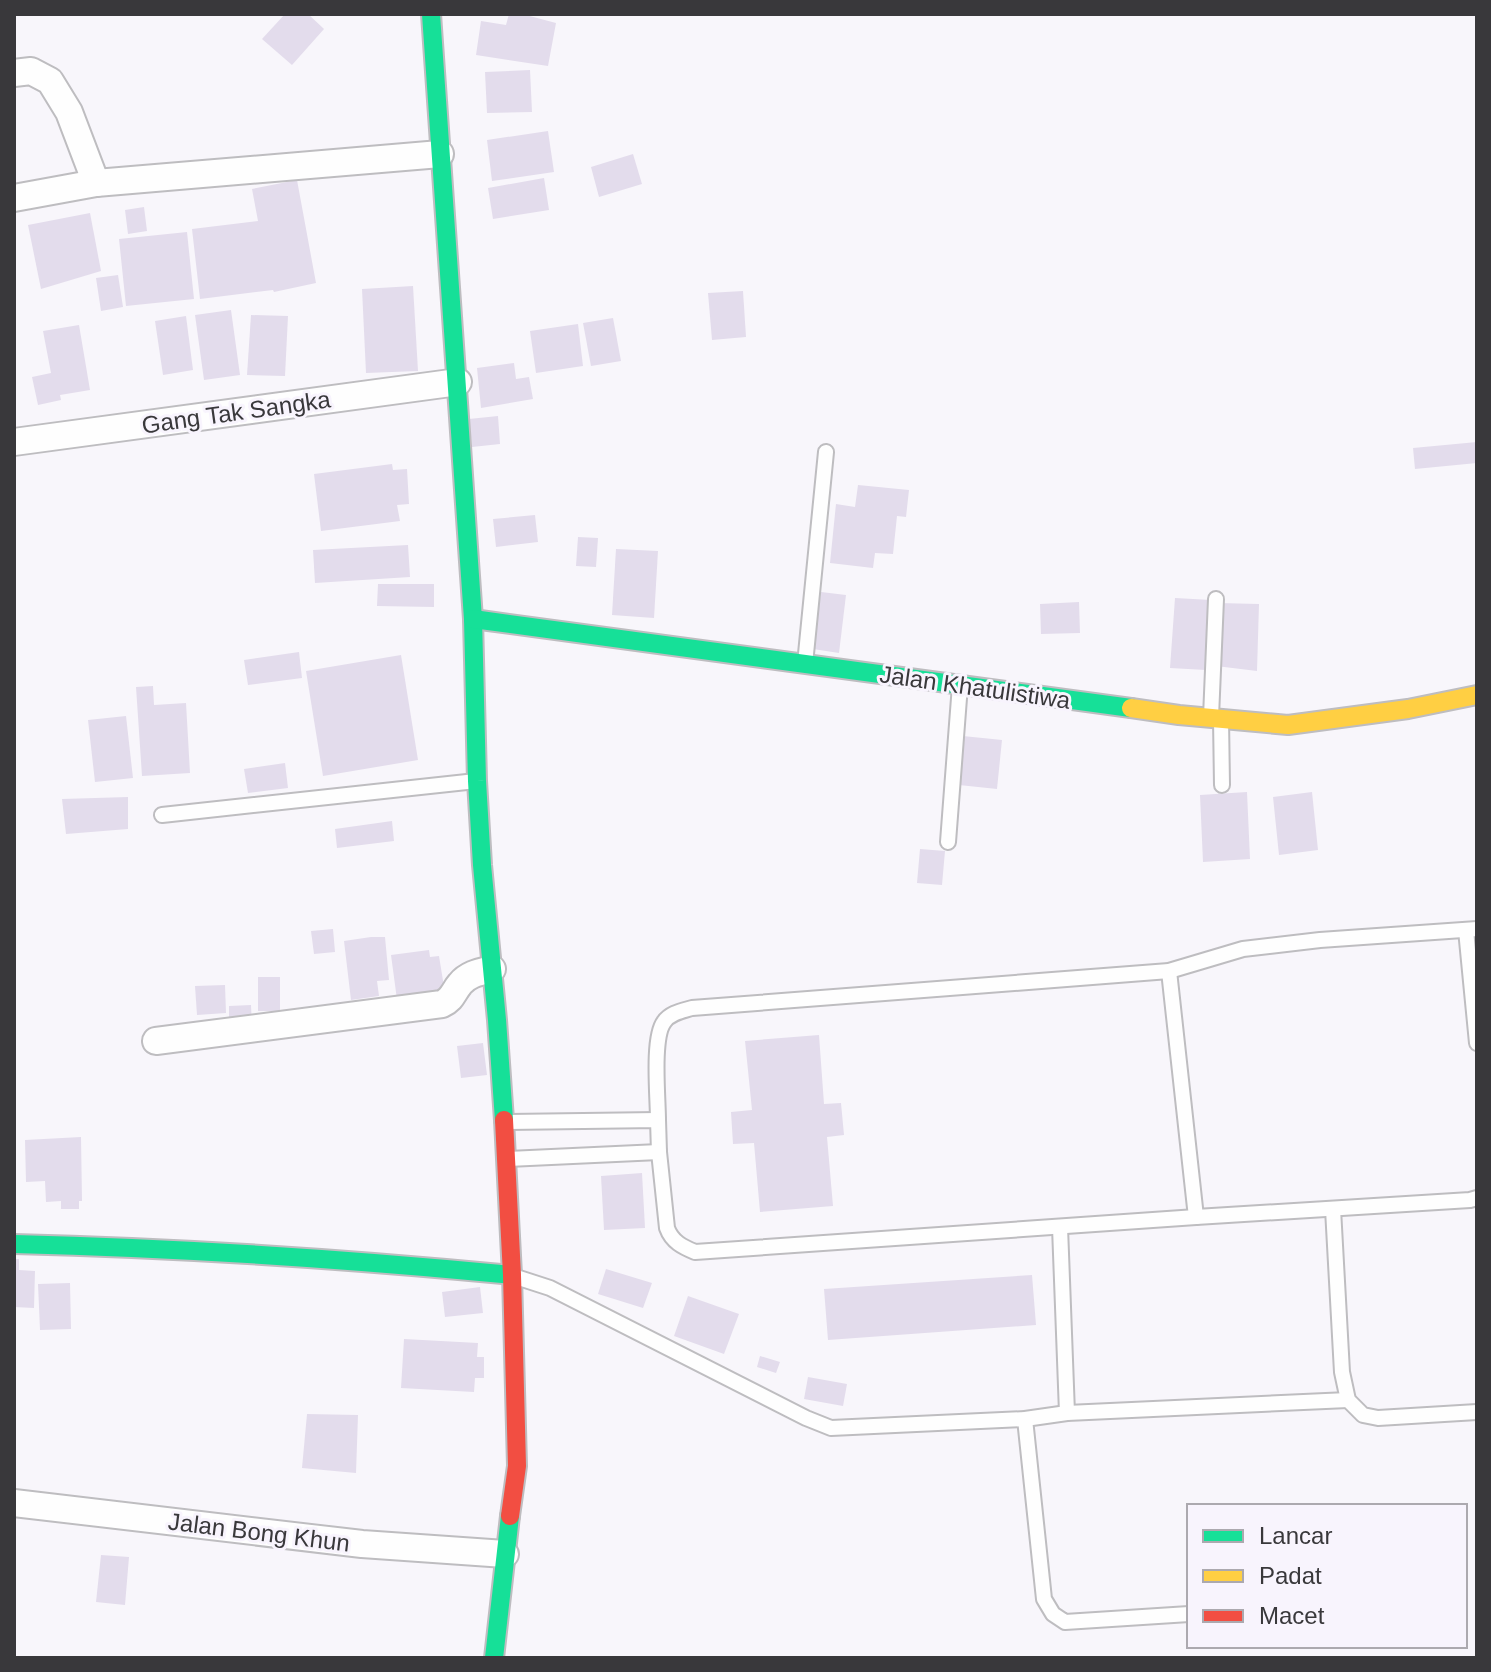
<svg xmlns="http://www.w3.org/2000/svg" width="1491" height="1672" viewBox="0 0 1491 1672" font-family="Arial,sans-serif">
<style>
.building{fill:#e3dcec}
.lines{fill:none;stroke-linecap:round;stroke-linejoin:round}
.lane-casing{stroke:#bebdc0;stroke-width:18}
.street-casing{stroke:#bebdc0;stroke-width:30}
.fast-casing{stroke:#bebdc0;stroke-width:22}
.slow-casing{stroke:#bebdc0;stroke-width:22}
.jam-casing{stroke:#bebdc0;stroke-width:22}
.lane{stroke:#fefefe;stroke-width:14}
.street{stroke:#fefefe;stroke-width:26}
.fast{stroke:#16e098;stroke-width:18}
.slow{stroke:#ffcf43;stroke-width:18}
.jam{stroke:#f24e42;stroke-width:18}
.labels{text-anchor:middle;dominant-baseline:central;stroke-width:6;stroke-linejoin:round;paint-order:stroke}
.street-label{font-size:24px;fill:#39383b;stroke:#f8f4fd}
</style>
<rect width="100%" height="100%" fill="#f8f6fb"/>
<g class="building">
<polygon points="285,14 308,14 324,29 292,65 262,39"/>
<polygon points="509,14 522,14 556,23 548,66 476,55 481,21 506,25"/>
<polygon points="530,70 532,112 487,113 485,72"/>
<polygon points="548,131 554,172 492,181 487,140"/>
<polygon points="633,154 642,184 599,197 591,167"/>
<polygon points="544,178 549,210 493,219 488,188"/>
<polygon points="297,180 316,283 274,292 273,290 200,299 192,229 258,221 252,189"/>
<polygon points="144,207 147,231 128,234 125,210"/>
<polygon points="90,213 101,271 41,289 28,225"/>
<polygon points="187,232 194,299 126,306 119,239"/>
<polygon points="118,275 123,307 101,311 96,278"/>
<polygon points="413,286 418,371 366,373 362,289"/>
<polygon points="743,291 746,337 712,340 708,293"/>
<polygon points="231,310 240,375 204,380 195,315"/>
<polygon points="251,315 288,316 285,376 247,375"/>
<polygon points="186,316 193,370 163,375 155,321"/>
<polygon points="613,318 621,361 591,366 583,323"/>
<polygon points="578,324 583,366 536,373 530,331"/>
<polygon points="79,325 90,390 60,395 61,400 38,405 32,377 51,373 43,331"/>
<polygon points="514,363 516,379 529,377 533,399 481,408 477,368"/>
<polygon points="498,416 500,444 472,447 469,419"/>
<polygon points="1477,442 1477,463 1415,469 1413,448"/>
<polygon points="392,464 393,470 407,469 409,504 397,505 400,521 321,531 314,474"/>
<polygon points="858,485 909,490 906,517 897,516 893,554 875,553 873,568 830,563 836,504 855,507"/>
<polygon points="535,515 538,542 496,547 493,519"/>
<polygon points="578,537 598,538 596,567 576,566"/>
<polygon points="408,545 410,577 315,583 313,550"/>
<polygon points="616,549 658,551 654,618 612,615"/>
<polygon points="378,584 434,584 434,607 377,606"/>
<polygon points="821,592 846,595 839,653 813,649"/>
<polygon points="1175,598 1211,600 1206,670 1170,668"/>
<polygon points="1079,602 1080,633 1041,634 1040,604"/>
<polygon points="1218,603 1259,604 1257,671 1216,666"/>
<polygon points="299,652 302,678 248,685 244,660"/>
<polygon points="401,655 418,760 323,776 306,671"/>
<polygon points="153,686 154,705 186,703 190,773 142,776 136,687"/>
<polygon points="126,716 133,778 95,782 88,720"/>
<polygon points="963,736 1002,740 997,789 959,785"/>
<polygon points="285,763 288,788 248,793 244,769"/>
<polygon points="1247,792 1250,859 1203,862 1200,795"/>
<polygon points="1312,792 1318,850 1279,855 1273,797"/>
<polygon points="128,797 128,829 66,834 62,799"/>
<polygon points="392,821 394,841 337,848 335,829"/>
<polygon points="920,849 945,851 942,885 917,883"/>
<polygon points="333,929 335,952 314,954 311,931"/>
<polygon points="371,937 385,937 389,980 377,981 379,996 351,1000 344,941"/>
<polygon points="429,950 430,957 439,956 445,993 398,1007 391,955"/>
<rect x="258" y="977" width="22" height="34"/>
<polygon points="225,985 226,1013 197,1015 195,986"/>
<polygon points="251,1005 252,1026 229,1027 229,1006"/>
<polygon points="819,1035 824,1104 841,1103 844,1135 827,1137 833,1206 760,1212 754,1143 733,1144 731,1112 752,1110 745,1041"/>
<polygon points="483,1043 487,1075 461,1078 457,1046"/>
<polygon points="81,1137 82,1201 79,1201 79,1209 61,1209 61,1201 46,1202 45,1181 26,1182 25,1140"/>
<polygon points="642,1173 645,1228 604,1230 601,1176"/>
<polygon points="14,1259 19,1259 19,1270 35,1271 34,1308 14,1307"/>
<polygon points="606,1269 652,1283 643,1308 598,1294"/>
<polygon points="1032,1275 1036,1325 828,1340 824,1289"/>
<polygon points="70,1283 71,1329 40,1330 38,1284"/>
<polygon points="480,1287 483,1313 445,1317 442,1292"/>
<polygon points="688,1296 739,1314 724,1354 674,1336"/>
<polygon points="404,1339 478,1343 477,1357 484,1357 484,1378 475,1378 474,1392 401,1388"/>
<polygon points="760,1356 780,1362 776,1373 757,1367"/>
<polygon points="808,1377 847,1384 843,1406 804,1399"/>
<polygon points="307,1414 358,1415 356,1473 302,1468"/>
<polygon points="101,1555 129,1557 125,1605 96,1602"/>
</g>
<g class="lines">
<g class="lane-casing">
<g id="lane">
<polyline points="805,664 826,452"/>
<polyline points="1211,717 1216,599"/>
<polyline points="1221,719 1222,785"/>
<polyline points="162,815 476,781"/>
<polyline points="948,842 960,685"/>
<polyline points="1466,930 1477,1043"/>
<polyline points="1169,971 1196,1217"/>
<path d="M658,1120C658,1098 652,1038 664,1022C670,1013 682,1011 692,1008L1169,971L1243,949L1320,940L1477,929"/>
<path d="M504,1122L658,1120L659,1152L667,1228C672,1242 683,1247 695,1252L1196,1217L1470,1200L1477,1198"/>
<polyline points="508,1159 659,1152"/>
<polyline points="1333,1209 1342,1372 1348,1400 1363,1415 1378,1418 1477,1412"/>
<polyline points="1060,1227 1067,1413"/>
<polyline points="516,1277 550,1288 806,1418 831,1428 1025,1419 1067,1413 1348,1400"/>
<polyline points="1025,1419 1044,1599 1053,1614 1065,1622 1189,1614"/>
</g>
</g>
<g class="street-casing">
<g id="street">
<polyline points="14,73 31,71 50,81 69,112 96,183 440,154"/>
<polyline points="14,198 96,183"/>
<polyline points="14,442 458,382"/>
<path d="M156,1041L442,1004C453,999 453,992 460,984C468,974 480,972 492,969"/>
<polyline points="14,1503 362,1544 505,1554"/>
</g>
</g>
<g class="fast-casing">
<g id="fast">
<polyline points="431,14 473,619 477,781 482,865 497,1020 504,1120"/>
<polyline points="473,619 1131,708"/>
<path d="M14,1244C180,1248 346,1259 512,1275"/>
<polyline points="494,1658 510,1516"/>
</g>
</g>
<g class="slow-casing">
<polyline id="slow" points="1131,708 1179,715 1288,725 1408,709 1477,695"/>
</g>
<g class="jam-casing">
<polyline id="jam" points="504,1120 512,1275 517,1466 510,1516"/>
</g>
<use href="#lane" class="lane"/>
<use href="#street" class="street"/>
<use href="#fast" class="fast"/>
<use href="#slow" class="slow"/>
<use href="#jam" class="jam"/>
</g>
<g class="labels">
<g class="street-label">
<text transform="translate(236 412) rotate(-8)">Gang Tak Sangka</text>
<text transform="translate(975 687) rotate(8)">Jalan Khatulistiwa</text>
<text transform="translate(259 1532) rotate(7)">Jalan Bong Khun</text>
</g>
</g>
<rect width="1491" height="1672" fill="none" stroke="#39383b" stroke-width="32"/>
<rect x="1187" y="1504" width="280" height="144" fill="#f8f4fd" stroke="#aca9af" stroke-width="2"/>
<rect x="1203" y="1530" width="40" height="12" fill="#16e098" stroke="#aca9af" stroke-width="2"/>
<text x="1259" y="1544" font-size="24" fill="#39383b">Lancar</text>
<rect x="1203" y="1570" width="40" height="12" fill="#ffcf43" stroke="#aca9af" stroke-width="2"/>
<text x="1259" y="1584" font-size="24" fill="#39383b">Padat</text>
<rect x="1203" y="1610" width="40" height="12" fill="#f24e42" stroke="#aca9af" stroke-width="2"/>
<text x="1259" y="1624" font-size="24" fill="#39383b">Macet</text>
</svg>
